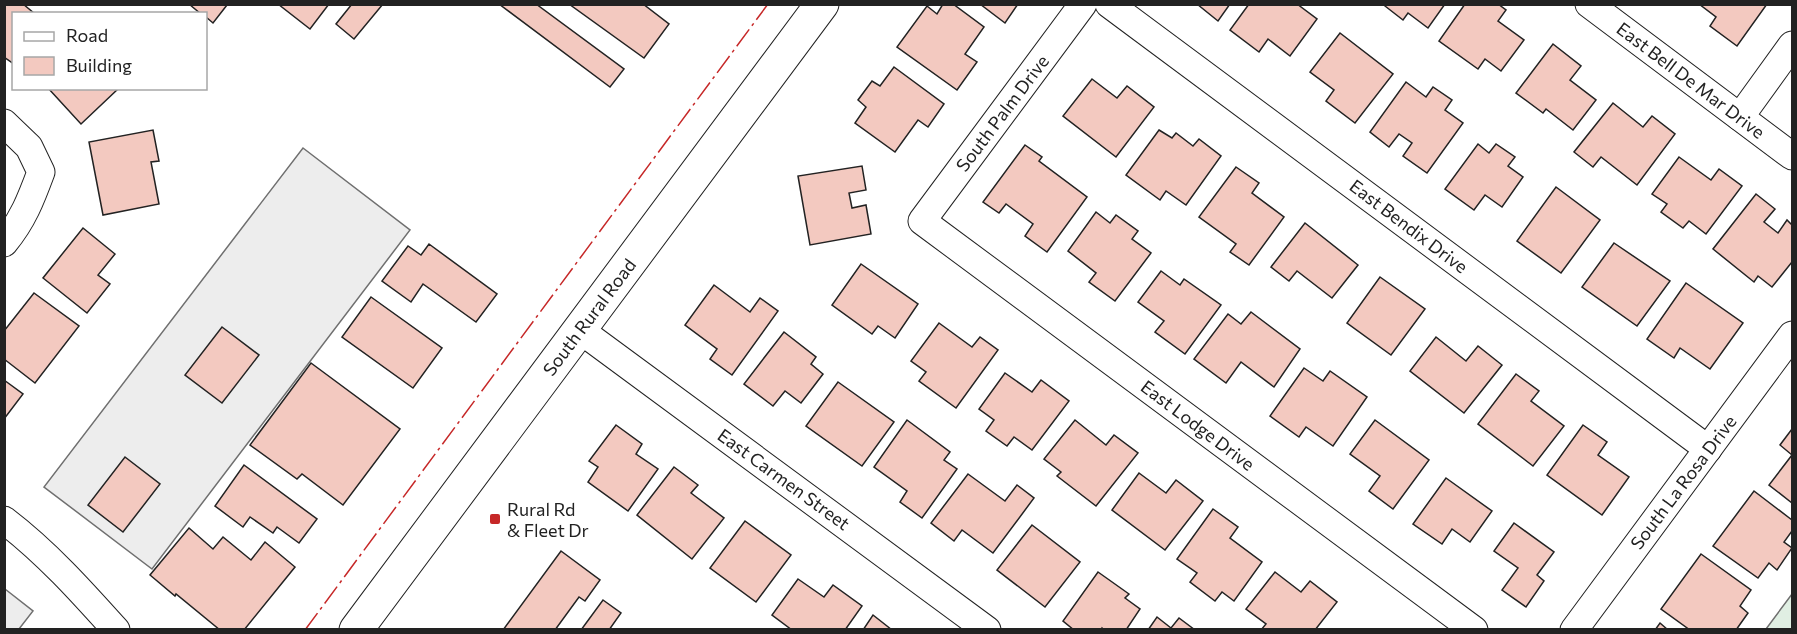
<svg xmlns="http://www.w3.org/2000/svg" width="1797" height="634" viewBox="0 0 1797 634" font-family="Commissioner,sans-serif">
<style>
.green{fill:#e0efe3;stroke:#6f6f6f;stroke-width:1.5}
.parking{fill:#ededed;stroke:#6f6f6f;stroke-width:1.5}
.building{fill:#f3c9c0;stroke:#222;stroke-width:1.5}
.lines{fill:none;stroke-linecap:round;stroke-linejoin:round}
.minor-casing{stroke:#222;stroke-width:29}
.major-casing{stroke:#222;stroke-width:35}
.minor{stroke:#fff;stroke-width:27}
.major{stroke:#fff;stroke-width:33}
.power{stroke:#c62828;stroke-width:1.5;stroke-dasharray:21 4.5 3 4.5;stroke-linecap:butt}
.poi-dot{fill:#c62828;stroke:#fff;stroke-width:2}
.labels{text-anchor:middle;dominant-baseline:central;stroke-width:4.5;stroke-linejoin:round;paint-order:stroke}
.street-label{font-size:18px;fill:#222;stroke:#fff}
.poi-label{font-size:18px;fill:#222;stroke:#fff;text-anchor:start}
</style>
<rect width="100%" height="100%" fill="#fff"/>
<polygon class="green" points="1792,594 1792,629 1766,629"/>
<g class="parking">
<polygon points="303,148 410,230 152,569 44,487"/>
<polygon points="5,589 33,611 19,629 5,629"/>
</g>
<g class="building">
<polygon points="4,4 23,4 35,14 14,14 14,64 4,57"/>
<polygon points="189,4 226,4 227,5 213,23 206,17 206,14 201,14"/>
<polygon points="278,4 329,4 310,29"/>
<polygon points="352,4 383,4 354,39 336,24"/>
<polygon points="499,4 536,4 624,69 610,87"/>
<polygon points="569,4 643,4 669,24 644,58"/>
<polygon points="943,4 953,4 984,27 965,54 977,62 957,90 897,47 927,6 937,14"/>
<polygon points="980,4 1018,4 1005,23"/>
<polygon points="1197,4 1230,4 1218,21"/>
<polygon points="1249,4 1297,4 1317,19 1290,56 1268,39 1259,52 1230,30"/>
<polygon points="1387,4 1445,4 1428,28 1408,13 1403,20 1385,6"/>
<polygon points="1465,4 1498,4 1506,10 1498,21 1524,40 1501,71 1485,59 1478,69 1439,41"/>
<polygon points="1699,4 1767,4 1737,46 1710,26 1716,17"/>
<polygon points="1340,33 1393,74 1355,123 1326,101 1334,90 1310,72"/>
<polygon points="1553,44 1581,66 1570,80 1596,100 1573,130 1546,109 1543,113 1516,93"/>
<polygon points="894,67 944,104 928,127 918,120 895,152 855,123 866,107 858,100 872,81 880,86"/>
<polygon points="1092,79 1117,98 1127,86 1154,107 1116,157 1063,116"/>
<polygon points="1406,82 1426,97 1433,87 1452,100 1445,110 1463,123 1427,173 1403,156 1412,143 1399,134 1389,147 1370,132"/>
<polygon points="48,88 119,88 81,124"/>
<polygon points="1613,103 1643,127 1652,116 1675,134 1637,185 1601,157 1593,167 1574,152"/>
<polygon points="153,130 159,161 151,162 159,204 103,215 89,142"/>
<polygon points="1159,130 1172,138 1176,133 1193,146 1199,139 1221,156 1186,205 1166,191 1160,200 1126,175"/>
<polygon points="1478,144 1489,153 1496,144 1515,157 1508,166 1523,177 1502,207 1485,195 1474,210 1445,189"/>
<polygon points="1025,145 1042,157 1039,161 1087,197 1047,252 1025,236 1033,224 1006,204 999,213 983,202"/>
<polygon points="1679,157 1711,180 1719,169 1742,186 1706,234 1689,221 1683,228 1661,212 1667,204 1652,194"/>
<polygon points="862,166 866,190 849,193 852,208 866,205 871,234 810,245 798,176"/>
<polygon points="1236,167 1259,183 1252,193 1284,217 1249,265 1230,252 1236,244 1199,217"/>
<polygon points="1556,187 1600,220 1561,273 1517,241"/>
<polygon points="1756,194 1775,209 1764,222 1778,233 1787,220 1792,225 1792,262 1772,287 1758,276 1754,282 1713,249"/>
<polygon points="1096,212 1110,223 1116,215 1138,231 1132,239 1151,253 1115,301 1089,282 1096,273 1068,251"/>
<polygon points="1305,223 1358,265 1332,298 1297,271 1289,281 1271,267"/>
<polygon points="83,228 115,254 98,275 110,284 87,313 43,278"/>
<polygon points="1614,243 1670,281 1637,326 1582,287"/>
<polygon points="429,244 497,294 476,322 423,284 411,302 382,281 408,246 421,255"/>
<polygon points="861,264 918,304 895,338 878,326 872,334 832,305"/>
<polygon points="1161,271 1180,285 1184,279 1221,305 1185,354 1155,332 1164,321 1138,302"/>
<polygon points="1380,277 1425,309 1391,355 1347,323"/>
<polygon points="1686,283 1743,323 1710,369 1680,348 1674,358 1647,339"/>
<polygon points="714,285 750,312 760,298 778,311 732,375 710,359 717,349 685,325"/>
<polygon points="34,293 79,326 35,383 4,359 4,331"/>
<polygon points="371,297 442,348 413,388 342,337"/>
<polygon points="1251,312 1300,349 1274,387 1241,362 1226,383 1194,359 1228,314 1241,324"/>
<polygon points="939,323 972,347 980,337 998,350 956,408 919,381 926,372 911,361"/>
<polygon points="222,327 259,355 222,403 185,375"/>
<polygon points="784,332 816,357 811,364 823,374 801,403 785,391 773,406 744,384"/>
<polygon points="1436,337 1466,361 1478,346 1502,365 1464,413 1410,371"/>
<polygon points="311,363 400,429 343,505 302,474 297,479 250,445"/>
<polygon points="1304,368 1323,381 1330,371 1367,397 1333,446 1306,427 1299,437 1270,416"/>
<polygon points="1005,373 1032,392 1041,380 1069,401 1032,450 1014,437 1007,446 986,431 994,420 979,409"/>
<polygon points="1516,374 1539,391 1531,401 1564,426 1533,466 1478,424"/>
<polygon points="4,380 23,394 4,419"/>
<polygon points="838,382 894,422 862,466 806,426"/>
<polygon points="907,420 950,452 944,460 957,469 922,518 900,502 907,491 874,467"/>
<polygon points="1075,420 1106,445 1114,435 1138,453 1096,506 1057,476 1061,472 1044,459"/>
<polygon points="1375,420 1429,460 1393,509 1369,491 1380,476 1350,454"/>
<polygon points="616,425 642,444 636,454 658,469 628,511 588,482 598,467 589,461"/>
<polygon points="1583,425 1607,442 1598,455 1629,477 1602,515 1547,475"/>
<polygon points="1792,429 1792,503 1769,485 1792,455 1780,445"/>
<polygon points="125,457 160,484 123,532 88,505"/>
<polygon points="244,465 317,519 299,543 277,527 273,533 250,517 243,527 215,506"/>
<polygon points="674,467 698,485 691,493 724,518 692,559 637,515"/>
<polygon points="1139,473 1166,493 1176,480 1203,501 1165,550 1112,510"/>
<polygon points="968,474 1005,501 1017,485 1034,498 993,553 962,530 954,541 931,523"/>
<polygon points="1446,478 1492,511 1470,542 1452,529 1442,544 1413,524"/>
<polygon points="1754,491 1792,520 1792,531 1784,542 1792,548 1777,570 1769,563 1758,578 1713,546"/>
<polygon points="1213,509 1238,527 1230,538 1262,562 1234,601 1222,592 1215,601 1190,582 1197,573 1177,559"/>
<polygon points="745,521 791,555 756,602 710,568"/>
<polygon points="1514,523 1554,552 1537,575 1544,581 1526,607 1502,590 1518,568 1494,551"/>
<polygon points="1032,525 1080,562 1045,607 997,570"/>
<polygon points="189,528 213,549 223,537 251,560 265,542 295,567 244,630 220,630 176,594 175,596 150,575"/>
<polygon points="561,551 600,580 585,601 579,597 555,630 503,630"/>
<polygon points="1701,554 1751,590 1740,606 1748,613 1736,630 1690,630 1661,609"/>
<polygon points="1098,572 1129,594 1125,598 1140,609 1126,630 1104,630 1102,628 1101,630 1074,630 1063,621"/>
<polygon points="1275,572 1301,592 1310,581 1337,602 1315,630 1261,630 1266,624 1246,609"/>
<polygon points="798,579 824,597 833,585 862,606 845,630 792,630 772,615"/>
<polygon points="603,600 621,613 609,630 581,630"/>
<polygon points="873,615 892,630 863,630"/>
<polygon points="1157,617 1171,628 1179,618 1195,630 1148,630"/>
<polygon points="1660,623 1668,630 1655,630"/>
</g>
<g class="lines">
<g class="minor-casing">
<g id="minor">
<polyline points="1083,4 922,221 1474,630"/>
<polyline points="1109,4 1708,449"/>
<polyline points="1589,4 1792,156"/>
<polyline points="1740,117 1792,45"/>
<path d="M4,123L29,147L41,172C31,199 23,220 4,243"/>
<polyline points="580,330 987,630"/>
<path d="M4,520C46,552 81,591 116,630"/>
<polyline points="1574,630 1792,335"/>
</g>
</g>
<g class="major-casing">
<polyline id="major" points="356,630 822,4"/>
</g>
<use href="#minor" class="minor"/>
<use href="#major" class="major"/>
<polyline class="power" points="305,630 768,4"/>
</g>
<rect class="poi-dot" x="489" y="513" width="12" height="12" rx="3"/>
<g class="labels">
<g class="street-label">
<text transform="translate(1691 80) rotate(37)">East Bell De Mar Drive</text>
<text transform="translate(1002 113) rotate(-53)">South Palm Drive</text>
<text transform="translate(1409 226) rotate(37)">East Bendix Drive</text>
<text transform="translate(589 317) rotate(-53)">South Rural Road</text>
<text transform="translate(1198 425) rotate(37)">East Lodge Drive</text>
<text transform="translate(784 479) rotate(36)">East Carmen Street</text>
<text transform="translate(1683 482) rotate(-53)">South La Rosa Drive</text>
</g>
<g class="poi-label">
<text x="507" y="509">Rural Rd<tspan x="507" dy="21">&amp; Fleet Dr</tspan></text>
</g>
</g>
<rect width="1797" height="634" fill="none" stroke="#222222" stroke-width="12"/>
<rect x="12" y="12" width="195" height="78" fill="#ffffff" stroke="#a7a7a7" stroke-width="1.5"/>
<rect x="24" y="32" width="30" height="9" fill="#ffffff" stroke="#a7a7a7" stroke-width="1.5"/>
<text x="66" y="42" font-size="18" fill="#222222">Road</text>
<rect x="24" y="57" width="30" height="18" fill="#f3c9c0" stroke="#a7a7a7" stroke-width="1.5"/>
<text x="66" y="72" font-size="18" fill="#222222">Building</text>
</svg>
